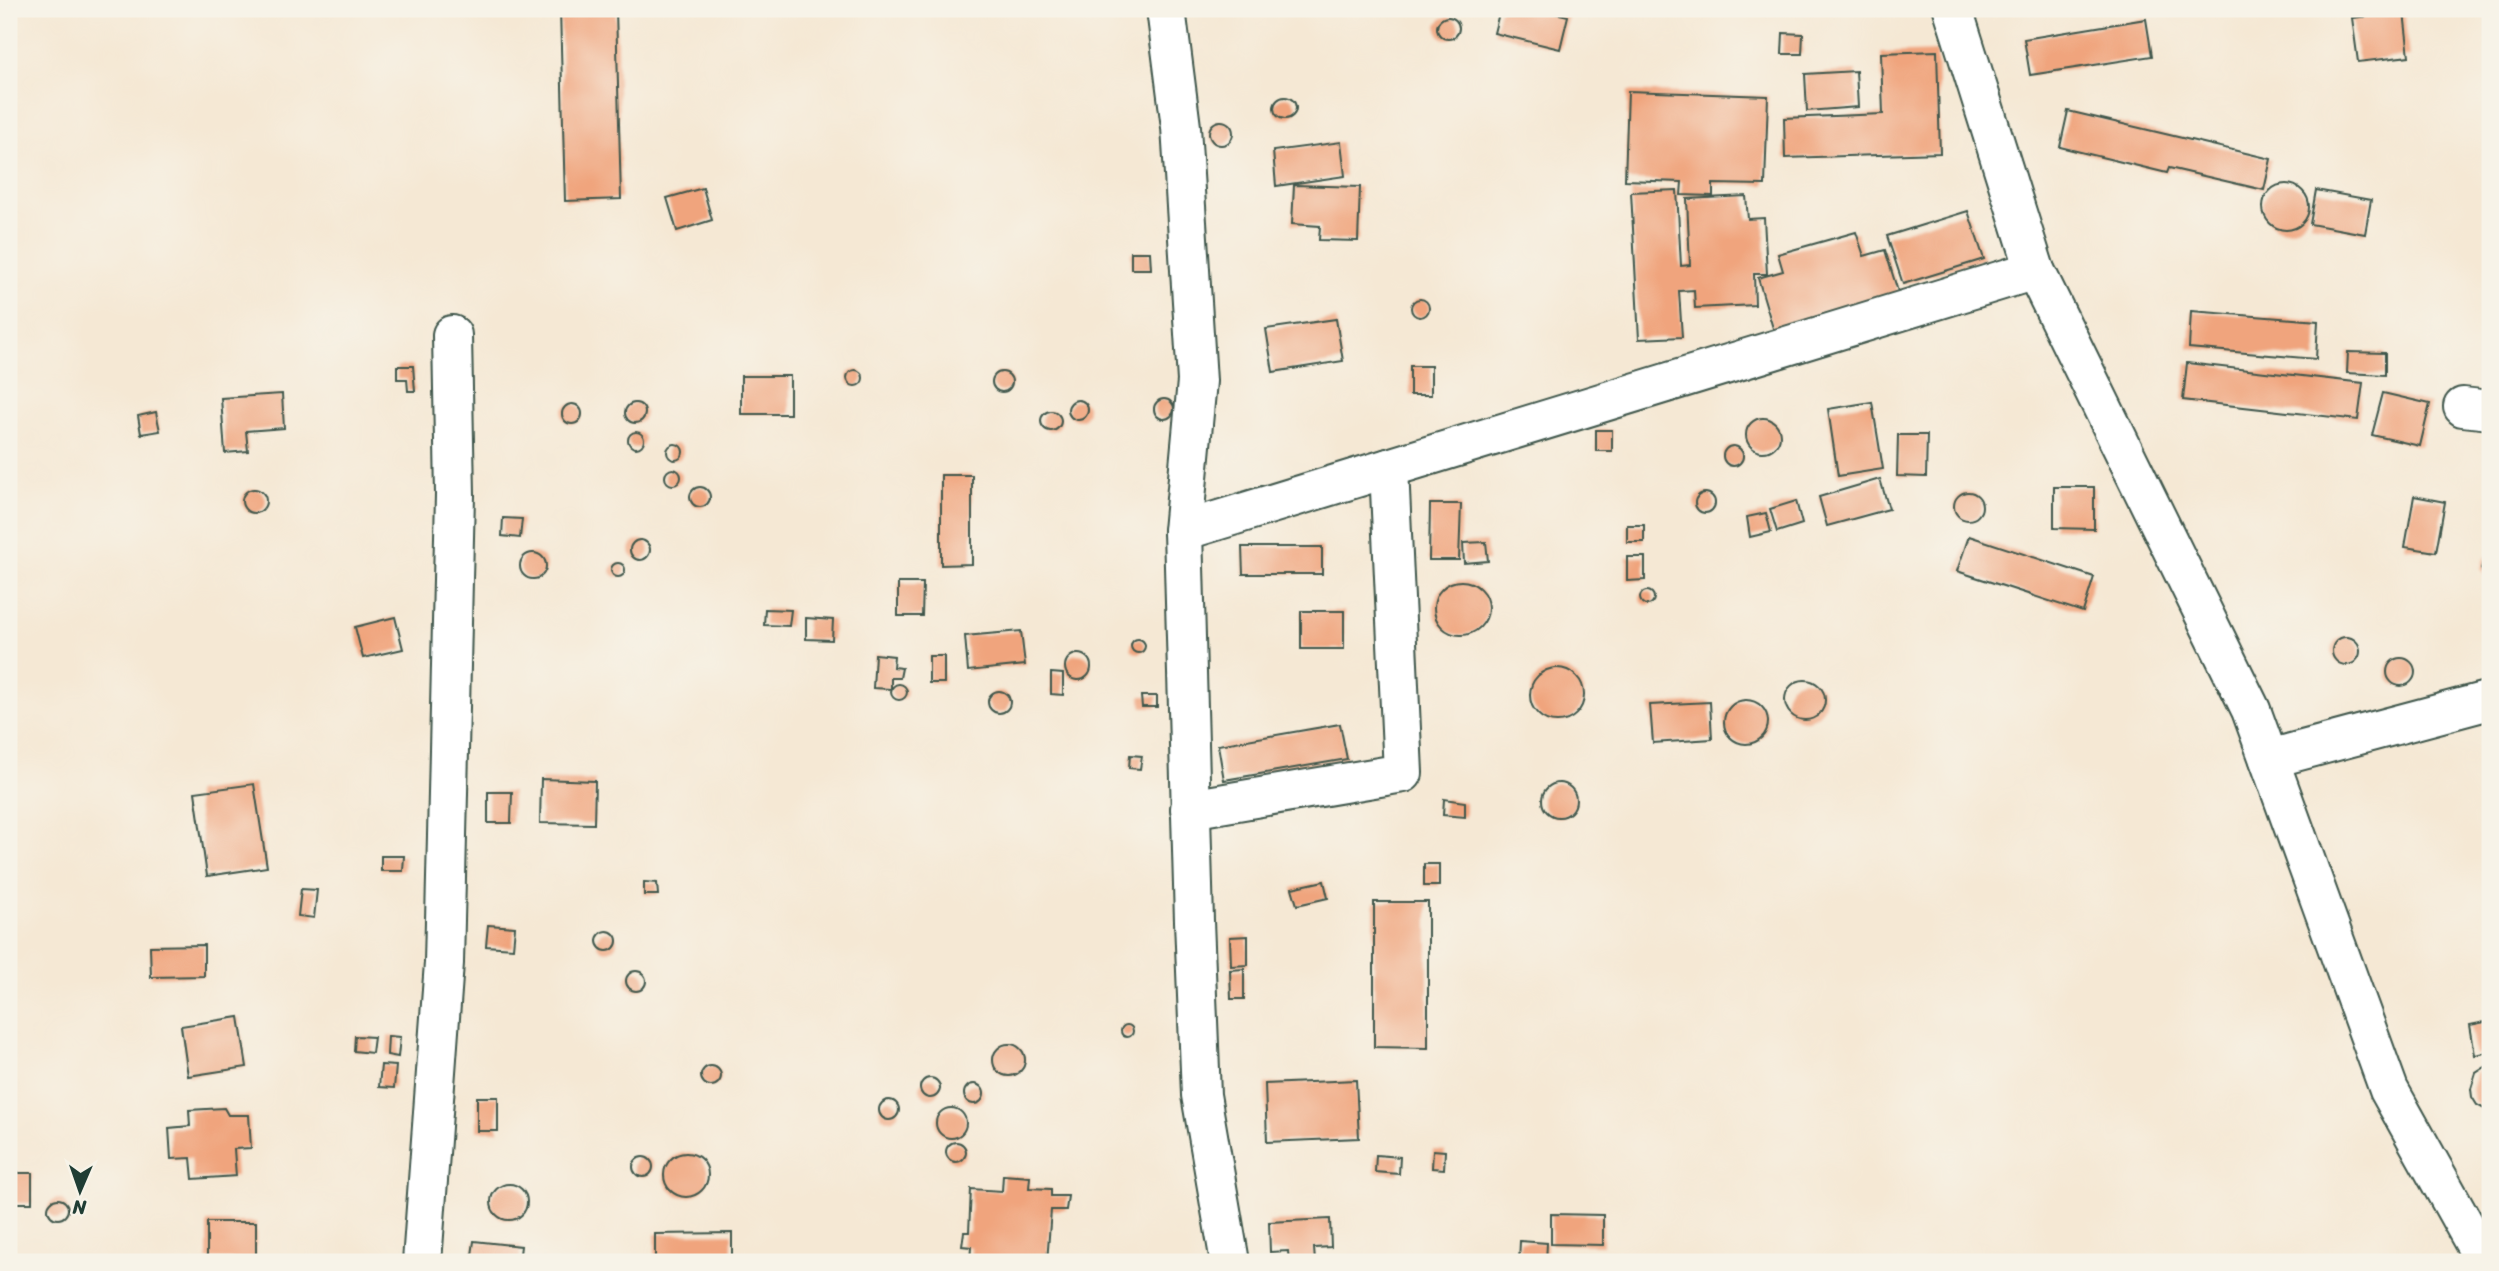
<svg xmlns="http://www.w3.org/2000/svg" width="2499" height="1271" viewBox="0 0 2499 1271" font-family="Sriracha,sans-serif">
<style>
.building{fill:#f0a47d}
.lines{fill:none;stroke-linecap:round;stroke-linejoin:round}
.minor-casing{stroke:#3f574c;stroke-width:42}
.minor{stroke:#fff;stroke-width:38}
</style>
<rect width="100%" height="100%" fill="#f7f3e8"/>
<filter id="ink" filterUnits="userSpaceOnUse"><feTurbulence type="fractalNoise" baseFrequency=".0143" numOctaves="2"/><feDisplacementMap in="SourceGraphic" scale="14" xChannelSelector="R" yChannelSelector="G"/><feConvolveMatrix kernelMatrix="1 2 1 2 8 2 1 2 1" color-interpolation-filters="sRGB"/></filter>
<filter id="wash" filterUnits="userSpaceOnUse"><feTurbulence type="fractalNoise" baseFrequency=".00686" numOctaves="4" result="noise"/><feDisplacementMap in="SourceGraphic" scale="28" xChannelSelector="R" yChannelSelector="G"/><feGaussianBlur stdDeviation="1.57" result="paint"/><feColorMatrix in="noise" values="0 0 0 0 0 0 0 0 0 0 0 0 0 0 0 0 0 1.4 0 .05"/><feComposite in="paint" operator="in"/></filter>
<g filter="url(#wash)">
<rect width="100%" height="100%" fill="#f5e8d4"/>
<g id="blocks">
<g class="building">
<polygon points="560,9 616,9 621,199 565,201"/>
<polygon points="1500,9 1538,9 1568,16 1560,49 1494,33"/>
<polygon points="2404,12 2409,56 2358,62 2352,18"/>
<circle cx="1448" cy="28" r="11"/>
<polygon points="2146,19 2152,56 2030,75 2024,39"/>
<polygon points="1783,33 1803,34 1802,54 1782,54"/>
<polygon points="1937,51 1940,153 1785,158 1784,118 1883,114 1881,53"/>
<polygon points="1856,71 1858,107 1807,111 1805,74"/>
<polygon points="1628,91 1768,96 1765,185 1713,184 1713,196 1681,195 1682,182 1625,180"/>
<circle cx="1285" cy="108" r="11"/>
<polygon points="2068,111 2271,159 2264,190 2169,168 2167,173 2060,147"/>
<circle cx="1221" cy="133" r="12"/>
<polygon points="1341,142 1345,176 1276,186 1273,151"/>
<circle cx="2286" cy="207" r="23"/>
<polygon points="1294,185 1360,187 1358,241 1319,240 1320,226 1292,224"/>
<polygon points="703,188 712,220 677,231 667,198"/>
<polygon points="1677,190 1681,266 1690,265 1687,199 1746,196 1748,219 1764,218 1767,274 1754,274 1755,305 1695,308 1694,290 1679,291 1682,337 1639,339 1631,192"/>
<polygon points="2316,190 2371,200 2365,234 2310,224"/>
<polygon points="1968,211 1984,259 1903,284 1887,236"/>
<polygon points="1856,232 1864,256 1885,250 1900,298 1775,335 1758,278 1783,271 1778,254"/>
<polygon points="1131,252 1150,252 1151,269 1131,269"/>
<circle cx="1420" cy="308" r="9"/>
<polygon points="2191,311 2318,321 2316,359 2189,348"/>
<polygon points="1336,319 1343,361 1273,372 1266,329"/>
<polygon points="2348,352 2385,353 2385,375 2347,373"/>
<polygon points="2187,363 2363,383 2358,420 2183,400"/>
<polygon points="397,366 413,366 415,391 408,391 407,379 397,379"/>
<rect x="1410" y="366" width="21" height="29"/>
<circle cx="855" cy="378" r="8"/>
<circle cx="1002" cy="382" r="10"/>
<rect x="741" y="376" width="49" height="38"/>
<polygon points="2383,393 2430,404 2420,446 2372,435"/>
<polygon points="282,394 284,428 246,431 248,451 225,453 221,398"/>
<circle cx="1164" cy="409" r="10"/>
<circle cx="1078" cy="410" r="10"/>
<polygon points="1872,402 1883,469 1838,476 1828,409"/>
<circle cx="635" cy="413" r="10"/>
<circle cx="572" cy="414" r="10"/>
<circle cx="1051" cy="421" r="10"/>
<polygon points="156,412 160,431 141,434 138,416"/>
<circle cx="1763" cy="435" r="17"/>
<rect x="1596" y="430" width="16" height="21"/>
<circle cx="636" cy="440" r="8"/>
<polygon points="1898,435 1927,435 1926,477 1897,476"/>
<circle cx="675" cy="452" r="8"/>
<circle cx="1733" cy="456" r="10"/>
<circle cx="673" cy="477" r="8"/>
<polygon points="941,475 972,475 972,564 941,565"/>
<polygon points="1880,479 1889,509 1827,526 1819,497"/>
<polygon points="2054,487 2094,487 2094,529 2054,528"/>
<circle cx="700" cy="497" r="10"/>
<circle cx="254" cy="501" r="12"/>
<circle cx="1968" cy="506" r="14"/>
<circle cx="1705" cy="503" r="10"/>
<polygon points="2414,496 2445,502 2436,552 2405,547"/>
<polygon points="1796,501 1802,524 1777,532 1770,509"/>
<polygon points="1430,504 1461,504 1459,560 1429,560"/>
<polygon points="1766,513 1771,532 1750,537 1747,517"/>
<polygon points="503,518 522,519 520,538 502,536"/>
<rect x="1627" y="525" width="17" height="17"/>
<polygon points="1969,536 2094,577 2083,612 1957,571"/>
<circle cx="640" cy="550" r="10"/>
<polygon points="1486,542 1488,561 1464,563 1463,543"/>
<polygon points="1242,547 1322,547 1322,574 1243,574"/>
<circle cx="533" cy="566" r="13"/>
<polygon points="2490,554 2490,580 2485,576 2481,569 2484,559"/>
<polygon points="1627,557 1645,557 1645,580 1627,581"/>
<circle cx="618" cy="570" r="7"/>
<circle cx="1461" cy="608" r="27"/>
<polygon points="898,583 923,583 922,616 898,616"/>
<circle cx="1647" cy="598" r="7"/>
<polygon points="765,609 791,610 789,626 764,625"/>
<rect x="1301" y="611" width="43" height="38"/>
<polygon points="395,617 403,649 363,658 355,627"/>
<polygon points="806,618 833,620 832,640 806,639"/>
<polygon points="1021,631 1025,665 968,671 965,636"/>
<circle cx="2346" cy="651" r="14"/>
<circle cx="1138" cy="646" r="7"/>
<polygon points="875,654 894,656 893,667 902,668 900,678 891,678 891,689 873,688"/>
<circle cx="1078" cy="667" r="13"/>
<rect x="929" y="656" width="15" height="27"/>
<circle cx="2401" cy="672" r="14"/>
<circle cx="1557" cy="695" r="27"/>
<polygon points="1051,673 1063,674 1063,695 1051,694"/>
<circle cx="1805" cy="700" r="20"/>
<circle cx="899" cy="692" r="8"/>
<circle cx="999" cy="702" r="11"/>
<polygon points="1141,696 1157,696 1157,707 1142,707"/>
<circle cx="1746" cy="722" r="22"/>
<polygon points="1710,702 1712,739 1653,743 1650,705"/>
<polygon points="1340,724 1347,759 1224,780 1218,745"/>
<polygon points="1130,755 1142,756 1140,769 1129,768"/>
<polygon points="541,779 595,781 594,824 540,823"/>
<circle cx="1559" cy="800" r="17"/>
<polygon points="254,784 267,867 207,876 195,792"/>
<polygon points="488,792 512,792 511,823 488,823"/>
<polygon points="1444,799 1465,802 1465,817 1443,815"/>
<polygon points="381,856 404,856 403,871 381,871"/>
<rect x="1424" y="864" width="15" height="22"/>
<polygon points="1324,881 1328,898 1297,905 1292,888"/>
<polygon points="644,882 657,883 658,895 644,895"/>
<polygon points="301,889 317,890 314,918 298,916"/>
<polygon points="1374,902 1428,902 1428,1048 1374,1047"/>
<polygon points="488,925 515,927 513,948 486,946"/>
<circle cx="607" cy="941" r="10"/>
<polygon points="1248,936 1248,965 1231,966 1230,937"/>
<polygon points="204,945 204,976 151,977 150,946"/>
<polygon points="1244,969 1244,999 1231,999 1230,970"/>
<circle cx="636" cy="981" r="10"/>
<polygon points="239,1017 247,1067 188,1076 181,1026"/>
<polygon points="2490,1021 2490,1052 2475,1055 2470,1025"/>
<circle cx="1127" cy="1031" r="6"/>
<polygon points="355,1036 374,1037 372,1053 354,1051"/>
<polygon points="388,1036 400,1037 398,1057 387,1055"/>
<circle cx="1009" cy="1060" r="16"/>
<polygon points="2490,1064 2490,1112 2477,1105 2472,1097 2471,1089 2476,1073"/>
<polygon points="381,1065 396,1066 394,1088 379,1087"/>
<circle cx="711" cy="1076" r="10"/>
<circle cx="930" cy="1088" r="10"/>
<polygon points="1356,1080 1359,1138 1267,1142 1265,1084"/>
<circle cx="974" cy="1094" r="10"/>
<rect x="477" y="1097" width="21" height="34"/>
<circle cx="889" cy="1110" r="10"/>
<polygon points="224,1108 228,1115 249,1115 251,1148 234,1149 236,1176 193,1179 191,1158 171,1159 169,1128 190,1126 189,1110"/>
<circle cx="951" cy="1123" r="15"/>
<circle cx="956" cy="1152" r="10"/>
<polygon points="1433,1150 1445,1151 1444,1169 1432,1168"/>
<circle cx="686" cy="1175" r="22"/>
<polygon points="1376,1155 1400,1157 1399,1174 1375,1172"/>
<circle cx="643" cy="1167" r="10"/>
<rect x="9" y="1173" width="23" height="30"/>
<polygon points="1003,1175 1030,1177 1029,1188 1051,1189 1051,1196 1068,1196 1066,1210 1051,1210 1047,1262 970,1262 971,1247 962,1246 964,1232 969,1232 971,1189 1002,1191"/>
<circle cx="509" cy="1202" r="18"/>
<circle cx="58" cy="1209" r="10"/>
<polygon points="1551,1214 1603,1215 1603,1245 1551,1244"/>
<polygon points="1330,1219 1331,1247 1314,1248 1315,1262 1289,1262 1288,1251 1270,1252 1269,1222"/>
<polygon points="207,1222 256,1222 256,1260 207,1259"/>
<polygon points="732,1233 732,1262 655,1262 655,1234"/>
<polygon points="474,1241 521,1246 519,1262 471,1262"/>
<polygon points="1520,1241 1547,1243 1546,1262 1519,1262"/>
</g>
</g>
</g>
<g filter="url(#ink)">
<use href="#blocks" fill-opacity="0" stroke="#3f574c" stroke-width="2"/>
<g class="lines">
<g class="minor-casing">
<g id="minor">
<polyline points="1166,9 1181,127 1197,381 1183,531 1194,921 1201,1095 1230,1262"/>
<polyline points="1953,9 2035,270 2251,710 2389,1090 2485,1262"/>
<polyline points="2463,407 2490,410"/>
<polyline points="1183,531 2035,270"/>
<polyline points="2269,759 2490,700"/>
<polyline points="1190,809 1403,773 1389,468"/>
<polyline points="422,1262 444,963 455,495 452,335"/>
</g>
</g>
<use href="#minor" class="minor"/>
</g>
</g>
<rect width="2499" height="1271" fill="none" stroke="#f7f3e8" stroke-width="35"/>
<g transform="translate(80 1191) rotate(182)" stroke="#f7f3e8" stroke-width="5" paint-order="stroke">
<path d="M0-5L12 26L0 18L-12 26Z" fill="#1f3d34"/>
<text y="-10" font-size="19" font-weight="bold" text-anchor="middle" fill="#1f3d34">N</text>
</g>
</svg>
